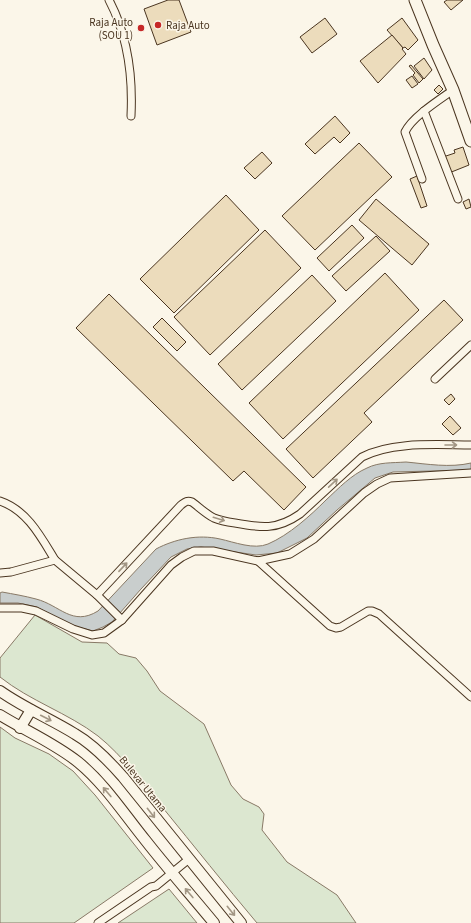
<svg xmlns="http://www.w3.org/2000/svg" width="471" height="923" viewBox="0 0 471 923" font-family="'Source Sans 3',sans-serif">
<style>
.green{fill:#dce7d0;stroke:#887966}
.water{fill:#c9cecd;stroke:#887966}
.building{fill:#ecdcbc;stroke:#4a3520}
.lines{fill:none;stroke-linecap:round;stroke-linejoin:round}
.street-casing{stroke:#4a3520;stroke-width:9}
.secondary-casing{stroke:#4a3520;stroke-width:12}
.primary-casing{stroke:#4a3520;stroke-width:13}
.street{stroke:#fbf6e9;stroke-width:7}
.secondary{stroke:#fbf6e9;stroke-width:10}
.primary{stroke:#fbf6e9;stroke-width:11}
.oneway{stroke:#a29684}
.poi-dot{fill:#c62828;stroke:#fbf6e9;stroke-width:1.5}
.labels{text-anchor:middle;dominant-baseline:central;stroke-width:3;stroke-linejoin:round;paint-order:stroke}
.poi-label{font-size:11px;fill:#4a3520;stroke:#fbf6e9;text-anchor:end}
.street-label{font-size:11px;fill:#4a3520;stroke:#fbf6e9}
</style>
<rect width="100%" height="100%" fill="#fbf6e9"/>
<g class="green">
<path d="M35,615L82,642L107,643L119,654L136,658L147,671L160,691L204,724L231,785L243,799L259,807L264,814L262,830L287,862L337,895L356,923H257C225,885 194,846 163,808C143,784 123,756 98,736C68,713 30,701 0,677V658Z"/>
<polygon points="0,727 15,738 49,754 73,771 95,795 153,868 74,923 0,923"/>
<polygon points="169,889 197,923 118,923"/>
</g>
<path class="water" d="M406,462C427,464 450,468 471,463V470L393,472L375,478L337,510L307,538L277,553L256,555L201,547L187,549L171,557L141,589L112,622L103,627L93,631L78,627L64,622L37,607L18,603H0V593L2,592C13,594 25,596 36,599C60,605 72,627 98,611L156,549C175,539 198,534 220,539C234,542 254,550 268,544C289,535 310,516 326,500C339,488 351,475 367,468C379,462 392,463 406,462Z"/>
<g class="building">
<polygon points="168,0 179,0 191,32 157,45 144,9"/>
<polygon points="447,0 463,0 451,10 444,2"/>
<polygon points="325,18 337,34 312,53 300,37"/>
<polygon points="402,18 418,40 408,50 405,47 403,48 387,30"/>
<polygon points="392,35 403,48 402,49 406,54 378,83 360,61"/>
<polygon points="424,58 432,70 424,79 414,66"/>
<polygon points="411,65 423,79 419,83 413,75 415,73 409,66"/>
<polygon points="412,76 418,84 412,88 406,80"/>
<polygon points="439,85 443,89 438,94 434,90"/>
<polygon points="335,116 350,133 340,143 334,137 315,154 305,144"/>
<polygon points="359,143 392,177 315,250 282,216"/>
<polygon points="463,147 469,165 449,173 443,157 455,153 454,150"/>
<polygon points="262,152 272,163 255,179 244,168"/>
<polygon points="417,176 427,206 421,208 410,179"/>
<polygon points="226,195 259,230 174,313 140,279"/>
<polygon points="376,199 429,244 412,265 359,220"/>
<polygon points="469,199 471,207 466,209 463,202"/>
<polygon points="352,225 364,238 329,271 317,258"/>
<polygon points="265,230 301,268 210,355 174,317"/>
<polygon points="376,236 390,251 346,291 332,276"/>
<polygon points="385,273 419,310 283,439 249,403"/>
<polygon points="312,275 336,301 242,390 218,364"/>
<polygon points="109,294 306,487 284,510 244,471 233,481 76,328"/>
<polygon points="444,300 463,320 364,413 372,422 313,478 286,449"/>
<polygon points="162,318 186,342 177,351 153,327"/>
<polygon points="451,394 455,399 449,405 444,400"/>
<polygon points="450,416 461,428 453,435 442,424"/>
</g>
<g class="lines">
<g class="street-casing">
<g id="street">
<path d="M109,0C128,36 133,75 131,116"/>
<polyline points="424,111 458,199"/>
<path d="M422,179L405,132C412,117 439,100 453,90"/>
<polyline points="435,379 471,345"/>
<path d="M0,501C27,510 41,537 55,560"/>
<polyline points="258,561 330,626 336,628 341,627 368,611 372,611 379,614 471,697"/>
<polyline points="0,573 11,572 55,560 97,595 122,620"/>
<path d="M97,595L181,505C185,502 187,500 192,502C199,507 206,514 214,518C221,521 228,522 235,523C262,528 277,530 300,514L362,457C392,441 438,445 471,445"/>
<polyline points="0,608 22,608 36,611 73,629 92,635 104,633 122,620 171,565 182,557 194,551 213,551 258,561 290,554 314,539 364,493 377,484 390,478 471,473"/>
<polyline points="98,923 151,887 156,886 189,859"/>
</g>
</g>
<g class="secondary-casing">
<g id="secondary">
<path d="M0,691C24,708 51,719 75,734C94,745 109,761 123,777L241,923"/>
<path d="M0,715C26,731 54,743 78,762C105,784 124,814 146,841C168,869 191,895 214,923"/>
<polyline points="20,728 31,710"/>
</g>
</g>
<g class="primary-casing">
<polyline id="primary" points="415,0 433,45 453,90 471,141"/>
</g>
<use href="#street" class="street"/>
<use href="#secondary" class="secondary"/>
<use href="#primary" class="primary"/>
</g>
<defs><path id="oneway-shaft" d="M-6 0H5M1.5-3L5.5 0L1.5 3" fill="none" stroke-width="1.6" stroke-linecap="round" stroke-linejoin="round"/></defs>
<g class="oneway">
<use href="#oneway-shaft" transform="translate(451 445)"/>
<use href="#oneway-shaft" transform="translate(333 483) rotate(-43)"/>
<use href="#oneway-shaft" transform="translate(219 519) rotate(17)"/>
<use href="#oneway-shaft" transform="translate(123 567) rotate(-47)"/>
<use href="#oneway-shaft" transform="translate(46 718) rotate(27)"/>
<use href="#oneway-shaft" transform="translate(107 792) rotate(-130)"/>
<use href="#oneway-shaft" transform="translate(151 813) rotate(52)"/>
<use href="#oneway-shaft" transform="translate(189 893) rotate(-130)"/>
<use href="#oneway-shaft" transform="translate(231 911) rotate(51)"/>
</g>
<g class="poi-dot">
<circle cx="158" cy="25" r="4"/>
<circle cx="141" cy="28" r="4"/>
</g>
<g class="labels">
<g class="poi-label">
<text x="133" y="22">Raja Auto<tspan x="133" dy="13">(SOU 1)</tspan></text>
<text x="166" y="25" text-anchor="start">Raja Auto</text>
</g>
<g class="street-label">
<text transform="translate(143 784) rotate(51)">Bulevar Utama</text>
</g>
</g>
</svg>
